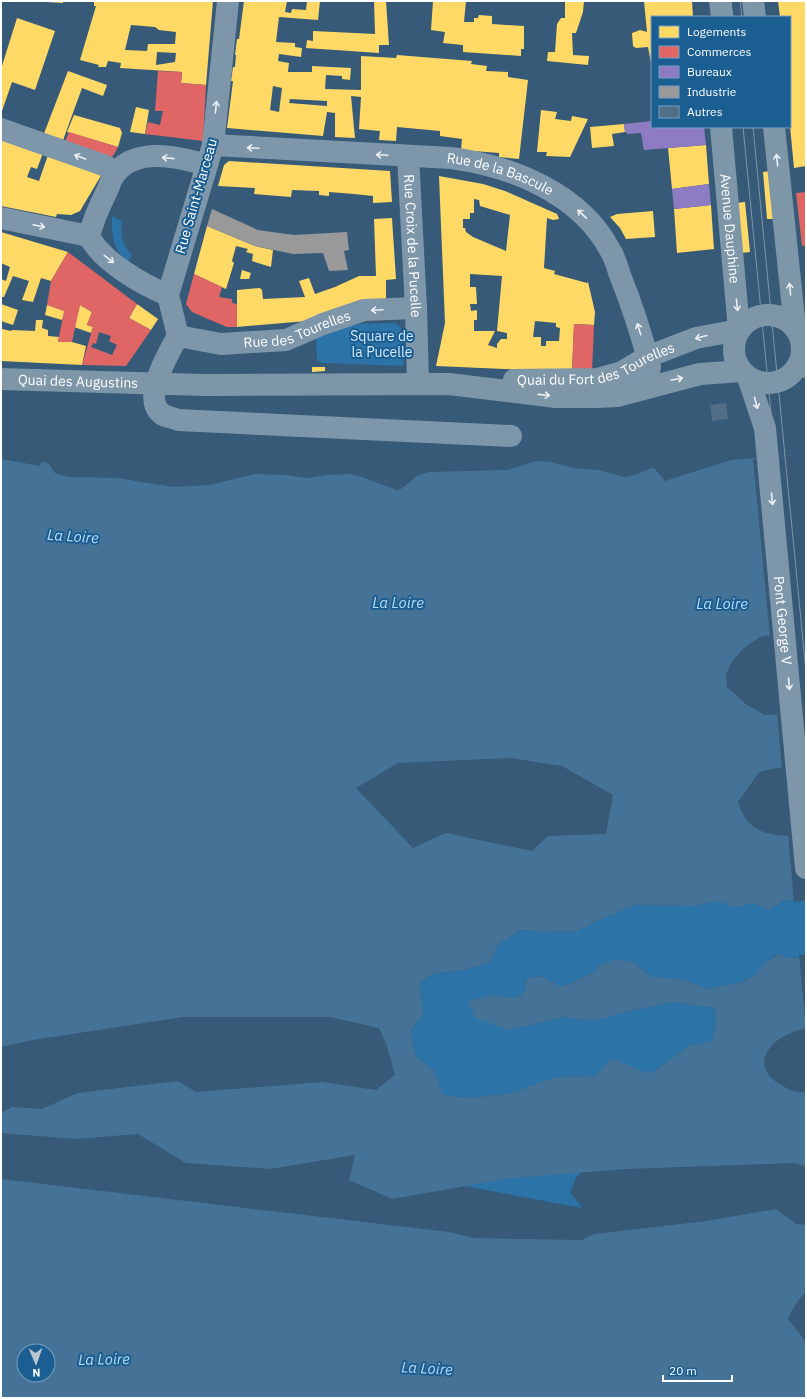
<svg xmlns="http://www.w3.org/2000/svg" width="807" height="1399" viewBox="0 0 807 1399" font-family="'IBM Plex Sans',sans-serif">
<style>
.green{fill:#2c73a7}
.water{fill:#457397;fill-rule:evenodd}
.pier{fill:#365a77}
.homes{fill:#ffd966;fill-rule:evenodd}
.shops{fill:#e06666;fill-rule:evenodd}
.offices{fill:#8e7cc3}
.industry{fill:#999}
.building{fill:#536f86}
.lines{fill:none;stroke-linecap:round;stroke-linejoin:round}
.minor{stroke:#7e96aa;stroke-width:22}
.major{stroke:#7d96a8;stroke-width:22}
.tram{stroke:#7e96a9;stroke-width:1}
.oneway{stroke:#eceff2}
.labels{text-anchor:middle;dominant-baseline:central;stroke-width:4;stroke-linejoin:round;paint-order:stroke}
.street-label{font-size:14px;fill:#fff;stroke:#1b5e92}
.park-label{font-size:14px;fill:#d1e9fa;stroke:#1b5e92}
.water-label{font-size:15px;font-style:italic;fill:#b7dcf5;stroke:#1b5e92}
</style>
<rect width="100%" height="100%" fill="#365a77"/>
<g class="green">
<path d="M112,216L122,221C120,234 122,245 132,255L128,262C112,247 112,238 112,216Z"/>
<polygon points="396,323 401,328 404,366 322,363 317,360 316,338 353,324"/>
<path d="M806,898V957L789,958L776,954L755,975L742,982L708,989L681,979L652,977L631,961L599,965L595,972L561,987L541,976L526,979L525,991L516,998L490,995L508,1030L565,1017L592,1021L630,1011L673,1002L714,1008C718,1019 715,1031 711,1042L691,1045L650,1074L562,1077L546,1080L512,1093L471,1098L443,1095L434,1071L415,1055L411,1030L423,1014L420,983L435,973L460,971L491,962L498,944L521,930L540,932L578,931L599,920L636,905L694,906L716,901L735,907L754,903L769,910L784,901Z"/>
<polygon points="591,1161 576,1178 570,1192 582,1208 443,1182"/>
</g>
<g class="water">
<path d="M806,454V633L762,636L746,646L733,660L726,674L727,687L747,705L765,715L806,712V768H776L759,772L738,802C749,837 774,837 806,835V898L784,901L769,910L754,903L735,907L716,901L694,906L636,905L599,920L578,931L540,932L521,930L498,944L491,962L460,971L435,973L420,983L423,1014L411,1030L415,1055L434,1071L443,1095L471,1098L512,1093L546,1080L562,1077L596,1076L611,1058L650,1074L691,1045L711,1042C715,1031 718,1019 714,1008L673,1002L630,1011L592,1021L565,1017L508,1030L476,1018L467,1002L490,995L516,998L525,991L526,979L542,976L561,987L595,972L599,965L614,960L631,961L652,977L681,979L708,989L742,982L755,975L765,963L776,956V954L789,958L806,957V1029C775,1032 743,1065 783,1086C791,1091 796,1093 806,1092V1166L794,1163L627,1169L512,1178L392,1199L349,1180L355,1155L270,1169L186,1163L138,1134L76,1139L1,1133V1113L12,1107L42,1109L78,1093L178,1081L196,1092L322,1082L376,1090L395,1075L387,1046L379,1028L330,1017H183L33,1040L1,1047V459L40,466L42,462L48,463L55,473L68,477L117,478L173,487L210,485L255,474L285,475L307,478L328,475L348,474L359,476L397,490L401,489L417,476L429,472L508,470L536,461L550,462L574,468L599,470L624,477L635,475L652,468L655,469L665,481L731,460ZM510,758L562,766L613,795L606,834L548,836L532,851L446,833L413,848L356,788L398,763Z"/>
<path d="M1,1179L449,1232L474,1238L582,1240L594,1234L707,1221L776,1209L796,1224L806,1225V1291L795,1305L788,1319L806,1342V1398H1ZM24,1351H48V1375H24Z"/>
</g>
<g class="pier">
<polygon points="806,454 806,635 770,637 753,459"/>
<polygon points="806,710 806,770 782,770 777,712"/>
<polygon points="806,833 806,900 794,902 788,834"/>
<polygon points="799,955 806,955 806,1029"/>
</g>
<g class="homes">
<polygon points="47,1 63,1 63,3 47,2"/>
<path d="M94,1H213L206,85L181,83L182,72L120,68L121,63L108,61L106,67H98L99,65L80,60L96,6H94ZM131,25L155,27L159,30L176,32L175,44H148L147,51L125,50ZM157,52L176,53L175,62L156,65Z"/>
<path d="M244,1H287L285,12L291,13L292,9L306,10L307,1H320L318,20L279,17L276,42L295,43V47L302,48L301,57L279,54L278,61L289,63L288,72H312V66L351,68L350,80L342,79V76L326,75L325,89L361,90V56L396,58L397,55L472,61L471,64L487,66L486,71L508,72V77L528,80L519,159L499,157V153L461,150L462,139L440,136V131L397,127L396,141L379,140L380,131L359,129L361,97L351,96L355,138L335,137V113L327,112L323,136L227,128L233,81H231L233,67H235L236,55H235L237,39H239ZM273,86L282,88L279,112L270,110ZM290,99L327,101V106L289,103Z"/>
<polygon points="374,1 386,1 389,45 379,45 379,53 306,48 307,40 313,41 313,31 375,34"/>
<polygon points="433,1 466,1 464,22 474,22 474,18 478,18 479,15 492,16 492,24 524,26 524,49 521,49 521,56 463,52 463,45 443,43 445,32 431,30"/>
<polygon points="565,1 584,1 583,12 576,33 572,33 573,55 589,56 588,65 547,61 548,52 555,52 557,24 561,18 565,18"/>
<polygon points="644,1 692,1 693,17 652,17 652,68 648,47 636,48 633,46 632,33 640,30 647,32"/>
<polygon points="778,1 806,1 806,166 794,168 790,126 790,17 780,17"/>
<polygon points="17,18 55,31 35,90 12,82 1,114 1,69"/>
<polygon points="68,71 107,85 103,96 82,88 62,143 43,136"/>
<polygon points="136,107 149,110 145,134 130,132"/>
<polygon points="541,110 557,112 555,119 571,121 572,116 588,119 570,157 546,156 547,152 537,152"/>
<polygon points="74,115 120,128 122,133 118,147 67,132"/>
<polygon points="624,124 625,132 612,134 614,146 592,148 590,127"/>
<polygon points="1,138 43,153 37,169 31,167 27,177 39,181 48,155 102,174 80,211 71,215 57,214 56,217 1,206"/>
<polygon points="706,145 709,184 672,189 668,148"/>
<polygon points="229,161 390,171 392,202 373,203 373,196 354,194 329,192 329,196 319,195 319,191 292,190 291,197 254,194 255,188 218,186 224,165"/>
<polygon points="770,171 775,219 767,219 763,172"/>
<path d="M439,176L483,184L505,191L557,214L559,219L553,220L547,218L544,268L555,271L554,274L587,283L588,282L595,312L594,325L574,324L572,372L436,366L445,323ZM474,199L479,200L480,206L510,215L506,251L473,237L466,232L465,228H463V219H470V213H474ZM470,274L502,276L497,331L507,333V339H501L497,344V348L488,345L495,331H474V320H477V310L471,311L470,304H477L476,287H470ZM535,321L556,323V327L560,328L559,341H546V346H541V337H533Z"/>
<polygon points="745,202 750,252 741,253 736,203"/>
<polygon points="711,205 714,249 677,253 674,209"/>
<polygon points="653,211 655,237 626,239 620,228 610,217 617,214"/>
<polygon points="392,218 396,279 386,280 386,299 307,321 237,327 237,290 260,288 262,290 263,299 305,297 299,281 309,278 315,294 335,287 359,276 376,276 374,219"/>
<polygon points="207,226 255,246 273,250 271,267 252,261 253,254 246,252 248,249 236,246 232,261 234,263 226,289 194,274"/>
<polygon points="1,232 68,252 51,281 41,278 33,302 22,300 29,281 13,276 4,297 1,297 1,279 6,281 10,267 1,263"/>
<polygon points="242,270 251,273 249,279 240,279"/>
<polygon points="1,304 18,310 13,325 1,321"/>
<polygon points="137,304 158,319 151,330 129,318"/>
<polygon points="47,305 65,311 62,320 45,315"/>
<polygon points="80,305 92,312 87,325 93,327 91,333 74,327"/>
<polygon points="36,320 43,320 42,328 48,330 48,336 59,337 58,342 72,342 86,346 82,365 1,361 2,329 11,331 12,330 35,331"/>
<polygon points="312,367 325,367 325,371 312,372"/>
</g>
<g class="shops">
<polygon points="158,71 182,72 181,83 206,85 203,141 145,134 148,122 160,125 163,111 155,111"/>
<polygon points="69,132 118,147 113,156 108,159 64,144"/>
<polygon points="806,192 806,245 802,246 796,193"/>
<path d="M68,252L137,304L129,318L151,330L126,366L82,365L93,327L87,325L92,312L80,305L72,342H58L64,311L47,305L51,281ZM99,332L111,336L109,341L117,345L112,355L91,347L93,343L96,344Z"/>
<polygon points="194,274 222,287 219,297 232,299 232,303 237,304 237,327 227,327 208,319 192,312 186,304"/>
<polygon points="574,324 594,325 592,372 572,372"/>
</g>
<g class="offices">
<polygon points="652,121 652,127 704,127 706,145 644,150 641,133 628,134 625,132 624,124"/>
<polygon points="709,184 711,205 674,209 672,189"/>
</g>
<polygon class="industry" points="212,209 258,230 294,235 347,232 349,250 344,251 348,270 329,271 323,253 293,254 255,246 207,226"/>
<polygon class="building" points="726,403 728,419 712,421 710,405"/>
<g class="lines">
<g class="minor">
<path d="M228,1L213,145L168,295L178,336C169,352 140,400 163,415C168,417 174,418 178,420L511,436"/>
<polyline points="1,129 106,166 115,174"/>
<path id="s1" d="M213,145L451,158C511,166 580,193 610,250C615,257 617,267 620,275C632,305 642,336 650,367L648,374L635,390"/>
<path id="s2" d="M408,156L416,308L418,384"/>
<polyline points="1,218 89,236"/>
<path d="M168,295C143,285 101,261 89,236C93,221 99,207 106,193C109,187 111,179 115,174C136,146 179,157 207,165"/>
<path id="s3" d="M178,336L221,344L286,340L323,324L364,310L416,308"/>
<polyline points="796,368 806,366"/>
<path id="s4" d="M748,377L765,428L806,868"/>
</g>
<g class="major">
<polyline points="720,1 722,17"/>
<polyline points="753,1 755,17"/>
<path id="s5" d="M721,127L739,330"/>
<polyline points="774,127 795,328"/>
<circle cx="768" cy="349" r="34"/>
<path id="s6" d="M1,379L204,385L449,384L556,397H598L617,396L700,374L742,371"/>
<path id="s7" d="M514,380L597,379L622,372L647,357L696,338L739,330"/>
</g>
<g class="tram">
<polyline points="731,1 733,17"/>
<polyline points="740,1 742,17"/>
<polyline points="743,127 806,770"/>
<polyline points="753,127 806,672"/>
</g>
</g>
<defs><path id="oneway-shaft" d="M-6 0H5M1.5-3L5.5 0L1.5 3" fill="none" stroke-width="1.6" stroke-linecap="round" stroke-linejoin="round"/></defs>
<g class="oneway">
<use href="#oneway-shaft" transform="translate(216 107) rotate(-84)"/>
<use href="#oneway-shaft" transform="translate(253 148) rotate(-177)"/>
<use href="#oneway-shaft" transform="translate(382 155) rotate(-177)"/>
<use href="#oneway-shaft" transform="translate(80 157) rotate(-160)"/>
<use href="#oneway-shaft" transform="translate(168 158) rotate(-174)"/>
<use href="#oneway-shaft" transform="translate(777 160) rotate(-96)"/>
<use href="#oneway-shaft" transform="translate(582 214) rotate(-137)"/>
<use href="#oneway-shaft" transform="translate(39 226) rotate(12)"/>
<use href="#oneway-shaft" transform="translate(109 259) rotate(38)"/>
<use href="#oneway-shaft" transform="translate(790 289) rotate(-96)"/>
<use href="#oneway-shaft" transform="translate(737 305) rotate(84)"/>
<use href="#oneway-shaft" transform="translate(377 310) rotate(177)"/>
<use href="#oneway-shaft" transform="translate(639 329) rotate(-107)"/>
<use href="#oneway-shaft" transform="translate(701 337) rotate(165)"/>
<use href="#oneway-shaft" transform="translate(677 379) rotate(-12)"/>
<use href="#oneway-shaft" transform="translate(544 395) rotate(6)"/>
<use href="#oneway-shaft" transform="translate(756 403) rotate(75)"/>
<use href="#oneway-shaft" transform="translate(772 499) rotate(85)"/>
<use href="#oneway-shaft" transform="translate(789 684) rotate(85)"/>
</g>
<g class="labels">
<g class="street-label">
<text stroke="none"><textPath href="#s1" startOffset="290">Rue de la Bascule</textPath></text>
<text transform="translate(196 196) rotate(-74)">Rue Saint-Marceau</text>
<text stroke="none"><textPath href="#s5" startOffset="102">Avenue Dauphine</textPath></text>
<text stroke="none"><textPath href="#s2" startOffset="90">Rue Croix de la Pucelle</textPath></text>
<text stroke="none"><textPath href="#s3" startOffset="122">Rue des Tourelles</textPath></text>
<text stroke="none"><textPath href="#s7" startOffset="85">Quai du Fort des Tourelles</textPath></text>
<text stroke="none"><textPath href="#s6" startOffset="77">Quai des Augustins</textPath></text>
<text stroke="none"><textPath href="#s4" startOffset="247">Pont George V</textPath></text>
</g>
<g class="park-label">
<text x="382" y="336">Square de<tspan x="382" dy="16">la Pucelle</tspan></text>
</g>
<g class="water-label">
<text transform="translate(73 536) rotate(4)">La Loire</text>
<text x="398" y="602">La Loire</text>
<text x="722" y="603">La Loire</text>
<text transform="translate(104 1359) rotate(-1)">La Loire</text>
<text transform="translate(427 1368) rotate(3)">La Loire</text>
</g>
</g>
<rect width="807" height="1399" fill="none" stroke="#ffffff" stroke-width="4"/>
<rect x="651" y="16" width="140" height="112" fill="#1b5e92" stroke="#769ebe"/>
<rect x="659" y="26" width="20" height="12" fill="#ffd966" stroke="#769ebe"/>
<text x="687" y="36" font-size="12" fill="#ffffff">Logements</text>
<rect x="659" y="46" width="20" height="12" fill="#e06666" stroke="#769ebe"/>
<text x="687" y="56" font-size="12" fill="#ffffff">Commerces</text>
<rect x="659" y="66" width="20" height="12" fill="#8e7cc3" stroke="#769ebe"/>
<text x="687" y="76" font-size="12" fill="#ffffff">Bureaux</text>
<rect x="659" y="86" width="20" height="12" fill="#999999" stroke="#769ebe"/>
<text x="687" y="96" font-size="12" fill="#ffffff">Industrie</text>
<rect x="659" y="106" width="20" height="12" fill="#536f86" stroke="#769ebe"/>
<text x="687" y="116" font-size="12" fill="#ffffff">Autres</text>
<g transform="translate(36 1363) rotate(178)"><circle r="19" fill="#1b5e92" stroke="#769ebe"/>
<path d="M0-3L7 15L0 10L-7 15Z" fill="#b9c5cf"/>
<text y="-6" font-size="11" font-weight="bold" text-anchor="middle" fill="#ffffff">N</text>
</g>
<path d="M663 1375v6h69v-6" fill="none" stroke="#ffffff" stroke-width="2"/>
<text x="669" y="1375" font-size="12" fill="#ffffff" stroke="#1b5e92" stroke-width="3" paint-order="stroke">20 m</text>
</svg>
